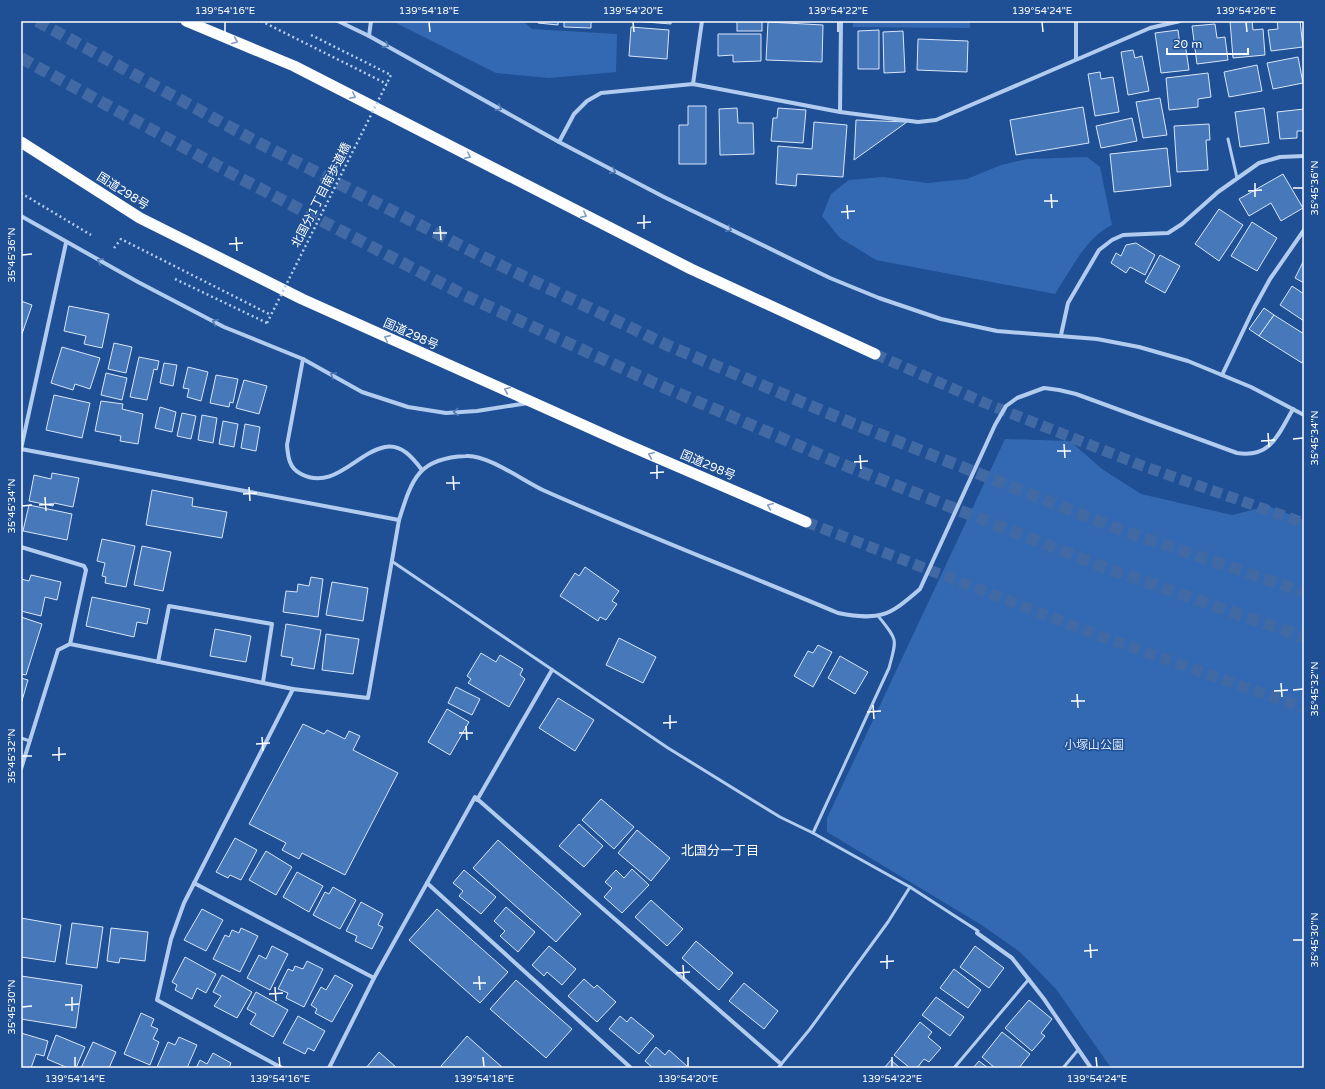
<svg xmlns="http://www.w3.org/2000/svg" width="1325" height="1089" viewBox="0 0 1325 1089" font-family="'Varela Round','Noto Sans JP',sans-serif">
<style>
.green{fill:#3369b2}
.building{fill:#4778ba;stroke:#d8e6fa}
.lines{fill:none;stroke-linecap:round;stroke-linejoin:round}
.trunk-tunnel{stroke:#4169a4;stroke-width:11;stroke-dasharray:11 5.5;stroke-linecap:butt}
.motorway-tunnel{stroke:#4169a4;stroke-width:12;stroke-dasharray:12 6;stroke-linecap:butt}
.path{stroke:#b1ccee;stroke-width:2.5;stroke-dasharray:2 3;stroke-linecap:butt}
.service{stroke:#b1ccee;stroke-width:3}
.minor{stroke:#b1ccee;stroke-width:4}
.trunk{stroke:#fcfdff;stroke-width:11}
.path-bridge{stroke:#b1ccee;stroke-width:2.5;stroke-dasharray:2 3;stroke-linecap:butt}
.oneway{stroke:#829dc4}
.oneway2{stroke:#527bb4}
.ticks{fill:none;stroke:#fff;stroke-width:1.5}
.labels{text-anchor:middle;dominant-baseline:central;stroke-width:3;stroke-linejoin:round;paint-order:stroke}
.street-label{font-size:12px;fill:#fff;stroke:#1f4f94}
.park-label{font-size:12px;fill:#d8e6fa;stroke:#1f4f94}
.neighbourhood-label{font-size:13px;fill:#fff;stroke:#1f4f94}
.neatline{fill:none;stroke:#fff;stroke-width:1.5}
.ticks-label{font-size:10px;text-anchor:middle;fill:#fff}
</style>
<rect width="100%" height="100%" fill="#1f4f94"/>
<g class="green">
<polygon points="392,21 523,21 532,29 617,34 616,72 549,78 496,73"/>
<polygon points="853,21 970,21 970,28 853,27"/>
<path d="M1087,157L1100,167L1112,225C1085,238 1071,270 1055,294L876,260L840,238L822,216L831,194L849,180L883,177L927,183L967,179L1001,165L1027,159Z"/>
<polygon points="1005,439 1070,441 1102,469 1141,494 1232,515 1268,506 1304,520 1304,1068 1111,1068 1056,989 1020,952 980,924 827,832 827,818"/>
</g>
<g class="building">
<polygon points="539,21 558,21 558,25 538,23"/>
<polygon points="564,21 591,21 591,28 564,27"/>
<polygon points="634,21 671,21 671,24"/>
<rect x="737" y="21" width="25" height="10"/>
<polygon points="1230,21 1252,21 1253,30 1263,29 1265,55 1233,58"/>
<polygon points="1277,21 1300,21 1303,47 1271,51 1268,30 1278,29"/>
<polygon points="768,22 823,25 822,62 766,60"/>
<polygon points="1215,24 1217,38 1225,37 1228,60 1197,64 1192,26"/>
<polygon points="631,27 669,30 667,59 629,56"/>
<polygon points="879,30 879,69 858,69 858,31"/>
<polygon points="1178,30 1180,45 1185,43 1189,70 1161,73 1155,33"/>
<polygon points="903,31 905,72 884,73 883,32"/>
<polygon points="718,34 761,34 761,61 733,62 733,55 718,56"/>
<polygon points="918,39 968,41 967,72 917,70"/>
<polygon points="1133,50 1135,58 1142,56 1149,91 1128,95 1121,52"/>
<polygon points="1298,57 1303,83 1273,89 1267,63"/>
<polygon points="1257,65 1262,91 1229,97 1224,72"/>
<polygon points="1100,72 1101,79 1113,77 1119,112 1095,116 1088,74"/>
<polygon points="1208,73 1211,97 1198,99 1198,107 1169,110 1166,78"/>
<polygon points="1160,98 1167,135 1143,138 1136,102"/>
<polygon points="688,106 706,106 706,164 679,164 679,125 688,125"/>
<polygon points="1083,107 1089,143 1016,155 1010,120"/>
<polygon points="737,108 738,123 753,123 754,154 720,155 719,109"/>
<polygon points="778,108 806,110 803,143 771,141 773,118 777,118"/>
<polygon points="1264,108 1269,143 1240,147 1235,112"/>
<polygon points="1304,109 1304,131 1297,131 1297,138 1280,139 1277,112"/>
<polygon points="1132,118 1137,141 1101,148 1096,126"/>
<polygon points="856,120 907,122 854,160"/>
<polygon points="814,122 847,125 843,177 797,174 796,186 776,184 778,146 812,149"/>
<polygon points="1209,124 1210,140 1206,140 1208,170 1177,172 1174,126"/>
<polygon points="1167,148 1171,186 1114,192 1110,154"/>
<polygon points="1283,174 1303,208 1281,221 1271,203 1249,216 1239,199"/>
<polygon points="1219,209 1243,225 1219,261 1195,244"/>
<polygon points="1252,222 1277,238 1257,271 1231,256"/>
<polygon points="1136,243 1155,255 1145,275 1130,267 1126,273 1111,263 1116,253 1121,256 1126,245"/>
<polygon points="1160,255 1180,266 1165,293 1145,282"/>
<polygon points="1304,260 1304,283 1295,278"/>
<polygon points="1292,286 1304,294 1304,321 1280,305"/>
<polygon points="21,301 32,305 22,334 21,334"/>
<polygon points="69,306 109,314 102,348 84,344 86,336 64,331"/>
<polygon points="1264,308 1274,315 1259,336 1249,329"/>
<polygon points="1274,315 1304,334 1304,359 1302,363 1259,336"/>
<polygon points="114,343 132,347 126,373 108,369"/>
<polygon points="62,347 100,358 90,389 75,384 73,390 51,383"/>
<polygon points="139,357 159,361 157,370 154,369 147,400 130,397"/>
<polygon points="164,363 177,365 173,386 160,383"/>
<polygon points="188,367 208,372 201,401 187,397 189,389 183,388"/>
<polygon points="106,373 127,378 122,400 101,395"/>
<polygon points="216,375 238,379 233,403 230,402 229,407 210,403"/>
<polygon points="244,380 267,386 259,414 236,408"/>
<polygon points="54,395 90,403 82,438 46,430"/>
<polygon points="101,401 123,404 122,409 143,414 138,444 120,441 121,436 95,431"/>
<polygon points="160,407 176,412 172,432 155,428"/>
<polygon points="182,413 196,416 191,439 177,436"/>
<polygon points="202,415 217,418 213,443 198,440"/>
<polygon points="223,421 238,424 234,447 219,444"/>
<polygon points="245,424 260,427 256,451 241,448"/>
<polygon points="52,473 79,478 73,507 54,503 53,506 29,501 34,475 51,479"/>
<polygon points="152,490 193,498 192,506 227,512 222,538 146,525"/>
<polygon points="29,505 72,514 67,540 23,531"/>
<polygon points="102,539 135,546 126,587 105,583 106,577 102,576 105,563 97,561"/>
<polygon points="142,546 171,552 163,591 134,585"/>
<polygon points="585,567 619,591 612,601 617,604 606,620 600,617 598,621 560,596 575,573 579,576"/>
<polygon points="31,575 61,582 57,600 45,597 41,616 21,611 21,579 29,581"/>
<polygon points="311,577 323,579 318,617 283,612 286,591 297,592 298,584 309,586"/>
<polygon points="332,582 368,588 363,621 326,615"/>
<polygon points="92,597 150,609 147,624 137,622 134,637 86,626"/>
<polygon points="21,617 42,624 26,675 21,674"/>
<polygon points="286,624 321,630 314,669 291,665 293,658 281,656"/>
<polygon points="215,629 251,636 246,662 210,656"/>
<polygon points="326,634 359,639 353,674 322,670"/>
<polygon points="619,638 656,657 643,683 606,665"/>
<polygon points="818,645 832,652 813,687 794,676 808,651 813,653"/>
<polygon points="481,653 496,662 500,655 523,669 520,675 525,679 509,707 468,683 471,679 467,676"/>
<polygon points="840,656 868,672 855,694 828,678"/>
<polygon points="21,678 28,680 21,704"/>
<polygon points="456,687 480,699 472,715 448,703"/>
<polygon points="558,698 594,720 575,751 539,728"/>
<polygon points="447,709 469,722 450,755 428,742"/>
<polygon points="303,724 324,734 327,730 345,739 349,731 360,736 353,750 398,773 345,875 302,853 299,859 282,850 286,843 249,824"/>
<polygon points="601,799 634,827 614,849 582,820"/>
<polygon points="579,824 603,846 584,867 559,846"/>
<polygon points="637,830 670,858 651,881 618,853"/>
<polygon points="235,838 257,850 241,880 230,875 228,878 216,872"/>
<polygon points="498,840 581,914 556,942 473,868"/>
<polygon points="266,851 292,867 276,895 249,880"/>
<polygon points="632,869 649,885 622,913 604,897 612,888 605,882 616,870 624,878"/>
<polygon points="464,870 496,897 481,914 459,896 463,891 453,883"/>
<polygon points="297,872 323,886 309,912 283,897"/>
<polygon points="333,887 356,900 340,929 313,915 325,892 329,894"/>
<polygon points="651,900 683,929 667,946 635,917"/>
<polygon points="361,902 383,914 378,925 383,927 372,949 355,941 357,936 346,931"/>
<polygon points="506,907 535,932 518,952 500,936 505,931 494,921"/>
<polygon points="202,909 223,920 206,951 184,940"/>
<polygon points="437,909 508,972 480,1003 409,940"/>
<polygon points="21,918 61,925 55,962 21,957"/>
<polygon points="72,923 103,927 97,968 66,964"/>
<polygon points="111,928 148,932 145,961 120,958 119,963 107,961"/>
<polygon points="241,928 258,936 240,972 213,959 225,935 229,937 232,930 239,933"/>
<polygon points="696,941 733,973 719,990 682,958"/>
<polygon points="272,946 288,954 270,990 247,978 259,955 266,959"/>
<polygon points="549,946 576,969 562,985 547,972 544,976 532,965"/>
<polygon points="975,946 1004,968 989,988 960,967"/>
<polygon points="185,957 216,974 206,993 197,988 192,999 175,990 177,985 172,982"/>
<polygon points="307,961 323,969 304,1007 286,998 288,993 278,989 288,969 293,971 295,966 303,969"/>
<polygon points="954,969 981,990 968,1008 940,988"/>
<polygon points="222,975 252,992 237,1018 214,1006 221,996 213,992"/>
<polygon points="335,975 353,985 332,1022 315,1013 317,1009 311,1005 321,987 326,990"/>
<polygon points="21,976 82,985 76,1028 21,1019"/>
<polygon points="584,979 594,988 597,985 616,1002 597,1022 568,996"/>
<polygon points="516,980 572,1029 546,1058 490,1009"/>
<polygon points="744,983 778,1011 764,1029 729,1001"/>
<polygon points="256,992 288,1010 273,1037 250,1024 256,1014 247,1009"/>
<polygon points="936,997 964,1017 950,1036 922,1015"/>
<polygon points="1029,1000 1052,1019 1041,1033 1045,1036 1032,1051 1005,1028"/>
<polygon points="141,1013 154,1019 151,1026 158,1029 153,1039 159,1042 150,1065 124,1054"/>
<polygon points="298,1016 325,1031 314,1051 308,1048 305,1054 283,1043"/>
<polygon points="620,1016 627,1022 631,1017 654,1036 639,1054 609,1029"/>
<polygon points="920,1022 932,1032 928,1037 941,1048 929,1062 924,1059 917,1068 910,1068 894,1055"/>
<polygon points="1002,1032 1030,1054 1019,1068 995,1068 982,1057"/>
<polygon points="21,1033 48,1041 44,1056 36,1054 31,1068 21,1068"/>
<polygon points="56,1035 85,1047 76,1068 68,1068 47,1059"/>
<polygon points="467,1036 503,1068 444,1068 441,1066"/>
<polygon points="179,1037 197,1045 187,1068 157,1067 168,1042 175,1045"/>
<polygon points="93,1042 116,1052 109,1068 81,1068"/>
<polygon points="656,1047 665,1055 669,1050 688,1067 653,1068 645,1061"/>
<polygon points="379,1052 397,1068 366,1068"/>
<polygon points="213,1053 231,1063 229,1068 196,1068 200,1060 207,1064"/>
<polygon points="891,1060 900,1068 884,1068"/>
<polygon points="979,1061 988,1068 973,1068"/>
</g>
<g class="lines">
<g class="trunk-tunnel">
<polyline points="875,354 985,403 1143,466 1304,523"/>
<polyline points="806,522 1097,635 1304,708"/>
</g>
<g class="motorway-tunnel">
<polyline points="37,21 257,142 479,255 669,346 854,424 1118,529 1304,592"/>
<polyline points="21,58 238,177 462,294 652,382 839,463 1106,568 1304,637"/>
</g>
<g class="path">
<polyline points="261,21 387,84"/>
<polyline points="311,35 391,75"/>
<polyline points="21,193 91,235"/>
<polyline points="114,248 121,239 271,315"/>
<polyline points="175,279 267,323"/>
</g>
<g class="service">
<polyline points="1228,139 1237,178"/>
<polyline points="393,562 668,748 780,817 813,833 910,887 978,931 977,933"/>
<polyline points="21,738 30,741"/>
<path d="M813,833L889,668C897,638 898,641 879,617"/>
<polyline points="778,1068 810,1029 888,922 910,887"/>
<polyline points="954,1068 1029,979"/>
<polyline points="1063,1068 1078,1050"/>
</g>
<g class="minor">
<polyline points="338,21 369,36 559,142 664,197 830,278 879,298 941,319 997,331 1097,339 1139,347 1188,361 1251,387 1304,415"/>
<polyline points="1076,21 1076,59"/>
<polyline points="369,36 371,21"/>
<polyline points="693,84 702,21"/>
<polyline points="840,112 841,21"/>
<polyline points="559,142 574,114 587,101 601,93 693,84 840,112 918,122 936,120 1150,28 1180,21"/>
<polyline points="21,216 138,282 224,327 303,359 362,392 408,407 446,413 477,411 528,403"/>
<polyline points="1061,335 1068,303 1099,250 1112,240 1123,235 1168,233 1182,224 1218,192 1259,163 1280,157 1304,156"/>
<path d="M303,359L287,445C288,457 289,468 301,474C334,491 356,453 385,447C402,444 413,458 422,470"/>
<polyline points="1222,375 1254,308 1270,279 1304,230"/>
<polyline points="21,449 399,520"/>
<polyline points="21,449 66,243"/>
<polyline points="21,547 84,566 86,570 70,644"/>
<polyline points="158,662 169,606 272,624 263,682"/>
<path d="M21,769L58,650L70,644L293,689L368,698L399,520C412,479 418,458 466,456C487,454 525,482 545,491C642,534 741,572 838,613C880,621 889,616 920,589L995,425L1006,406L1017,398L1044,388L1059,390L1076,394L1237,453C1271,458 1278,435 1293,409"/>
<polyline points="477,800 552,670"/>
<polyline points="194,883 374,978"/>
<polyline points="427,883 631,1068"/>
<polyline points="977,933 1012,958 1044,999 1091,1068"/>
<polyline points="282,1068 157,1000 171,939 184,903 293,689"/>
<polyline points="329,1068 374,978 475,797 781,1064"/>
</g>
<g class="trunk">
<polyline points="186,21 294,66 691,269 875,354"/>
<polyline points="21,142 140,218 302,299 621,442 806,522"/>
</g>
<polyline class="path-bridge" points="267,323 391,75"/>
</g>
<defs><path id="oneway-chevron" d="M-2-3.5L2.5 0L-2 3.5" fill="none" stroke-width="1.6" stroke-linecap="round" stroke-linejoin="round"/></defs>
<g class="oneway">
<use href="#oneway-chevron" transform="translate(235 41) rotate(23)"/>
<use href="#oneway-chevron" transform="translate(353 96) rotate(27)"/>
<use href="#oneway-chevron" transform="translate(468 156) rotate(27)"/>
<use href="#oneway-chevron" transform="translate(584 215) rotate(27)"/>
<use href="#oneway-chevron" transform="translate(387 338) rotate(-156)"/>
<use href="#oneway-chevron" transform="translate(507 390) rotate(-157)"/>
<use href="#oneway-chevron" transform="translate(651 455) rotate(-157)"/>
<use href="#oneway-chevron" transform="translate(770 506) rotate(-157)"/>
</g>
<g class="oneway2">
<use href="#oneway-chevron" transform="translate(386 45) rotate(29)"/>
<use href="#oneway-chevron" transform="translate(499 108) rotate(29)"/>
<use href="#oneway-chevron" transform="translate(613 171) rotate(28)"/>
<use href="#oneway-chevron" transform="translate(729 229) rotate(26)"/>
<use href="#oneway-chevron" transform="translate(100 261) rotate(-151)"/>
<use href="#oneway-chevron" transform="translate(215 322) rotate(-153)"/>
<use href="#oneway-chevron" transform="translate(333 375) rotate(-150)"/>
<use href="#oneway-chevron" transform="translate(456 412) rotate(177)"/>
</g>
<path class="ticks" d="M225,22V32M429,22L430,32M633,22L634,32M838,22V32M1042,22L1043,32M1246,22L1247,32M1255,183V197M1293,188H1303M1248,191L1262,190M1051,194L1052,208M1044,201H1058M847,205L848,219M841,212L855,211M644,215V229M637,223L651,222M440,226L441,240M433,233H447M236,237L237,251M229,244L243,243M22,255L32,254M1268,433L1269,447M1293,439L1303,438M1261,441L1275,440M1064,444L1065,458M1057,451H1071M860,455L861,469M854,462L868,461M657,465V479M650,473L664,472M453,476L454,490M446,483H460M249,487L250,501M243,494L257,493M45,497L46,511M39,505L53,504M22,506L32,505M1281,683L1282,697M1293,690L1303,689M1274,691L1288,690M1077,694L1078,708M1071,701H1085M873,705L874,719M867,712L881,711M670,715V729M663,723L677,722M466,726L467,740M459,733H473M262,737L263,751M256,744L270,743M59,747V761M52,755L66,754M22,756H32M1293,940H1303M1090,944L1091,958M1084,951L1098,950M887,955V969M880,962L894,961M683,965L684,979M676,973L690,972M479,976L480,990M473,983H486M275,987L276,1001M269,994L283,993M72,997V1011M65,1005L79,1004M22,1007L32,1006M75,1057V1067M279,1057L280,1067M483,1057L484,1067M688,1057V1067M892,1057V1067M1096,1057L1097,1067"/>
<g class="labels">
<g class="street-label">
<text transform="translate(123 191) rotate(32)">国道298号</text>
<text transform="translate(321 195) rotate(-63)">北国分1丁目南歩道橋</text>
<text transform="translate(411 334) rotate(24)">国道298号</text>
<text transform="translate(708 465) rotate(23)">国道298号</text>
</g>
<g class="park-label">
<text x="1094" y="745">小塚山公園</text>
</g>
<g class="neighbourhood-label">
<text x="720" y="851">北国分一丁目</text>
</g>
</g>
<rect width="1325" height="1089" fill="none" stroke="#1f4f94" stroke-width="44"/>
<path d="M1167 48v6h81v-6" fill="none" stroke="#ffffff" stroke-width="2"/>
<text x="1173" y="48" font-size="12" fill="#ffffff" stroke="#1f4f94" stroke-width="3" paint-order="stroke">20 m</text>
<rect x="22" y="22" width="1281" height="1045" class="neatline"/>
<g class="ticks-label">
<text x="225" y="14">139°54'16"E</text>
<text x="429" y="14">139°54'18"E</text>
<text x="633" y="14">139°54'20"E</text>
<text x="838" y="14">139°54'22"E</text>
<text x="1042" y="14">139°54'24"E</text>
<text x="1246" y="14">139°54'26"E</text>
<text transform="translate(1314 188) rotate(-90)" y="4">35°45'36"N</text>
<text transform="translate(11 255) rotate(-90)" y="4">35°45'36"N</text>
<text transform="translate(1314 438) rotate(-90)" y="4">35°45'34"N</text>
<text transform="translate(11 506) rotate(-90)" y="4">35°45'34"N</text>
<text transform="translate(1314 689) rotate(-90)" y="4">35°45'32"N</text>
<text transform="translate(11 756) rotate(-90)" y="4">35°45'32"N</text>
<text transform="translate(1314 940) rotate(-90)" y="4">35°45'30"N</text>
<text transform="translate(11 1007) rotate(-90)" y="4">35°45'30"N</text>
<text x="75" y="1082">139°54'14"E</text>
<text x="280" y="1082">139°54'16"E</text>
<text x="484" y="1082">139°54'18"E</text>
<text x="688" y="1082">139°54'20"E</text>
<text x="892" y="1082">139°54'22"E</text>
<text x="1097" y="1082">139°54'24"E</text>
</g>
</svg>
